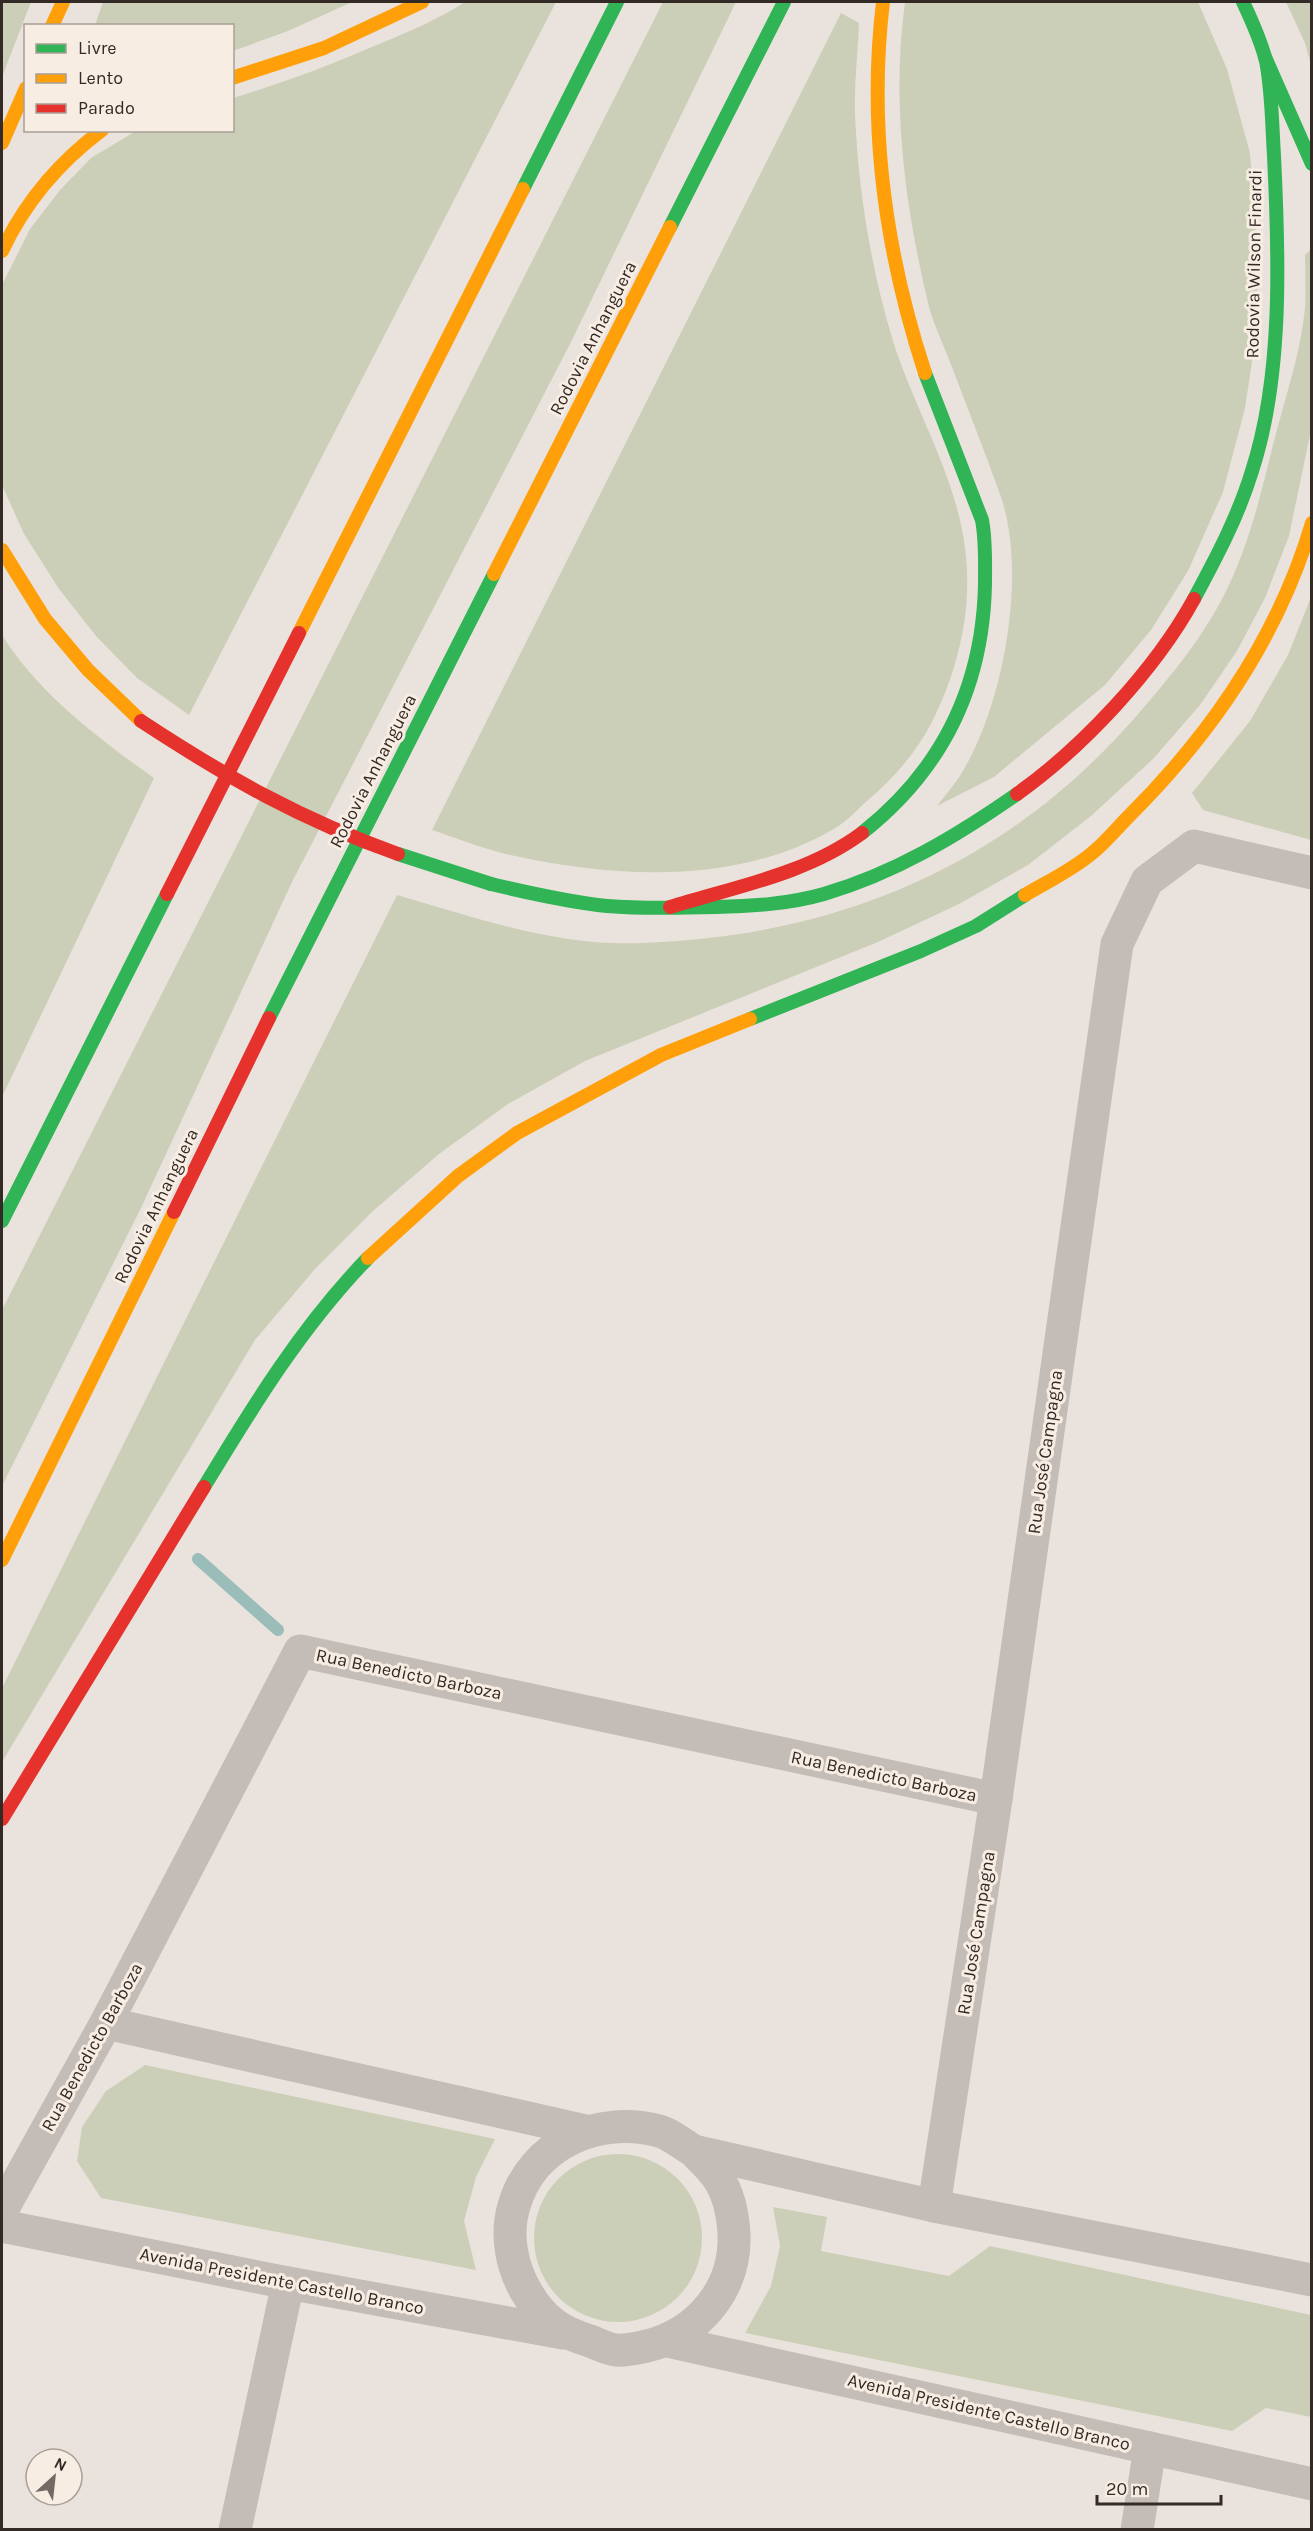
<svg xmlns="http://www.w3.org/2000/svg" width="1313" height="2531" viewBox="0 0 1313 2531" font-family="Karla,sans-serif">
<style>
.green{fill:#cccfb7}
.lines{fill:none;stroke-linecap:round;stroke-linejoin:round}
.stream{stroke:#9abdba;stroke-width:12}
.street{stroke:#c3bcb7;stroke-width:33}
.fast{stroke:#30b455;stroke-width:14}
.slow{stroke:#ff9f0a;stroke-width:14}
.jam{stroke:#e5322d;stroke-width:14}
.fast-bridge{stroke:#30b455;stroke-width:14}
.jam-bridge{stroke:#e5322d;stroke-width:14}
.labels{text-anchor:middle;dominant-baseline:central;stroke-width:6;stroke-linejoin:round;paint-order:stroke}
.street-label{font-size:18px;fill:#332925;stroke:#f8ede3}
</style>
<rect width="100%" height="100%" fill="#eae3dd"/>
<g class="green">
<polygon points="2,2 31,2 2,77"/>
<polygon points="103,2 352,2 288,31 233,51 232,26 95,25"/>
<path d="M465,2H556L189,715L137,678L96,636L59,589L24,534L2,485V285L30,229L60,190L91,158L136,131L232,130L233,98C283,83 331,65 379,44C408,32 439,19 465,2Z"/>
<polygon points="663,2 736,2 571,342 292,882 141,1208 2,1486 2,1310"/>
<path d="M905,2H1198L1227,69L1250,153L1258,250L1256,336L1245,408L1223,492L1188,571L1151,630L1105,685L994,777L937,806C946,794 957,782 964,769C1004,701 1027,573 1001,497C985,452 967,407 950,362C943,344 934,325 929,307C905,208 891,103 905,2Z"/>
<polygon points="1286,2 1311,2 1311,65 1305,43"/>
<path d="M841,13L859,23C858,53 854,83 855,113C858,189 871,269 893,341C915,411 956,475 965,548C973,608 959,668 932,722C916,753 893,779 867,801C856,811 845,823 832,830C735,886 612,878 506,854C481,848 456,838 432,830Z"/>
<path d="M1311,249V430L1289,536L1265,598L1237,651L1200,705L1153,759L1091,816L1028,865L959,904L878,942L585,1061L508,1104L439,1154L373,1211L315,1269L255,1340L2,1762V1688L397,895C476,918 559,947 642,943C844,936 1014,862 1145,706C1174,672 1201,639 1222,599C1249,548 1261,493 1275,437C1286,395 1301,351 1305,308C1306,291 1305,273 1305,255Z"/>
<polygon points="1311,597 1311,840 1203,810 1192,793 1250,721 1288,655"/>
<path d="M2,635C39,694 98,738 154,778L2,1097Z"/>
<polygon points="145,2065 495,2139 476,2177 464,2221 476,2270 101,2198 77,2161 82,2127 106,2091"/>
<circle cx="618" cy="2238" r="84"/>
<polygon points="773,2207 827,2217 821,2251 949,2276 990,2246 1311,2315 1311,2417 1266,2408 1232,2431 745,2333 771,2286 780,2246"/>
</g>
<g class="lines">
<polyline class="stream" points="198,1559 278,1630"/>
<g class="street">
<polyline points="106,2023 586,2131"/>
<path d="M694,2151C702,2160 712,2168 718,2178C729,2194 733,2216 734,2234C736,2289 699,2333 647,2346C637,2348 626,2351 616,2350C607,2349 598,2344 590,2341C560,2332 543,2320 527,2293C512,2268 505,2235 514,2206C532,2143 599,2115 659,2131C671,2134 683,2145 694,2151L934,2206L1312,2280"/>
<polyline points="934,2206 996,1799 1117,944 1147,881 1194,846 1312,873"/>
<polyline points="2,2210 106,2023 300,1651 996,1799"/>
<polyline points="2,2226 288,2283 563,2333"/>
<polyline points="667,2341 1312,2484"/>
<polyline points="235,2530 288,2283"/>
<polyline points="1137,2530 1150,2448"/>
</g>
<g class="fast">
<polyline points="1265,57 1312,164"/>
<polyline points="523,189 617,2"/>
<polyline points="670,227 784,2"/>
<path d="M1194,599C1216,558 1238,517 1252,471C1283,376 1279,256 1274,156C1272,125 1272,91 1266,61C1261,41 1252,21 1243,2"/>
<path d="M862,833C942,770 983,686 985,584C985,562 986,541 982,520L925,373"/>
<path d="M491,884C529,893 568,902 607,906C643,909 680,908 716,907C753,906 789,904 824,894C895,873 957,836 1017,794"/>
<polyline points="269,1018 494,574"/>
<polyline points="750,1019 921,951 976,926 1025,895"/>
<polyline points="2,1221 167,894"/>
<path d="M204,1487C253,1406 302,1326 368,1258"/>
</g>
<g class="slow">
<path d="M883,2C868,127 886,254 925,373"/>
<polyline points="52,26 63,2"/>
<polyline points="232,78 324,48 422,2"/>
<polyline points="2,143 26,88"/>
<path d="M2,251C25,202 58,163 102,130"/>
<polyline points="2,550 45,619 88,670 141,721"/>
<polyline points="494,574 670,227"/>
<polyline points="299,633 523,189"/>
<path d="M1025,895C1047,882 1072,870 1091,854C1105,843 1117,828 1130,815C1212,733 1279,635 1312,523"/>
<polyline points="368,1258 458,1176 517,1133 661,1055 750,1019"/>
<polyline points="2,1560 174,1212"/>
</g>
<g class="jam">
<path d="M1017,794C1083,747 1155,670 1194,599"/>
<polyline points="167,894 299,633"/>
<path d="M670,907C734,887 807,874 862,833"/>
<polyline points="174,1212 269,1018"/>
<polyline points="2,1819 204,1487"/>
</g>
<polyline class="fast-bridge" points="398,854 491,884"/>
<path class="jam-bridge" d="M141,721C228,778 300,819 398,854"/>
</g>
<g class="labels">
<g class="street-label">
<text transform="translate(1254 264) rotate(-89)">Rodovia Wilson Finardi</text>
<text transform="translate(593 338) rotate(-63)">Rodovia Anhanguera</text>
<text transform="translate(373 771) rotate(-63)">Rodovia Anhanguera</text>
<text transform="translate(156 1206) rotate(-64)">Rodovia Anhanguera</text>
<text transform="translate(1045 1452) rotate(-82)">Rua José Campagna</text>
<text transform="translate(409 1674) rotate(12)">Rua Benedicto Barboza</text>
<text transform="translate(884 1776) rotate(12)">Rua Benedicto Barboza</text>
<text transform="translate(976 1933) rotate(-81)">Rua José Campagna</text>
<text transform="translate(92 2047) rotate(-61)">Rua Benedicto Barboza</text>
<text transform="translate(282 2281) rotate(11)">Avenida Presidente Castello Branco</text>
<text transform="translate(989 2412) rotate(13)">Avenida Presidente Castello Branco</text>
</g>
</g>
<rect width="1313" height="2531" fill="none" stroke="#332925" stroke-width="6"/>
<rect x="24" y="24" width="210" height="108" fill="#f8ede3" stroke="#a99f97" stroke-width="1.5"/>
<rect x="36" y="44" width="30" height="9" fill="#30b455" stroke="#a99f97" stroke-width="1.5"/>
<text x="78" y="54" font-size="18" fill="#332925">Livre</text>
<rect x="36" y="74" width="30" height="9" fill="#ff9f0a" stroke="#a99f97" stroke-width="1.5"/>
<text x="78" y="84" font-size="18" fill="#332925">Lento</text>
<rect x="36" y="104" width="30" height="9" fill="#e5322d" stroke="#a99f97" stroke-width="1.5"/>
<text x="78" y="114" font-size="18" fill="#332925">Parado</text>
<g transform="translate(54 2477) rotate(27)"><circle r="28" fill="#f8ede3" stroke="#a99f97" stroke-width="1.5"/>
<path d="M0-4.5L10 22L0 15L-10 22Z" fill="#736a65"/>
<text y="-9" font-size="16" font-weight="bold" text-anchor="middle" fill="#332925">N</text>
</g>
<path d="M1097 2495v9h124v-9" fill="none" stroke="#332925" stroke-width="3"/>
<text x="1106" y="2495" font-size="18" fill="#332925" stroke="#f8ede3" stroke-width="4.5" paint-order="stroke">20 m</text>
</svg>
